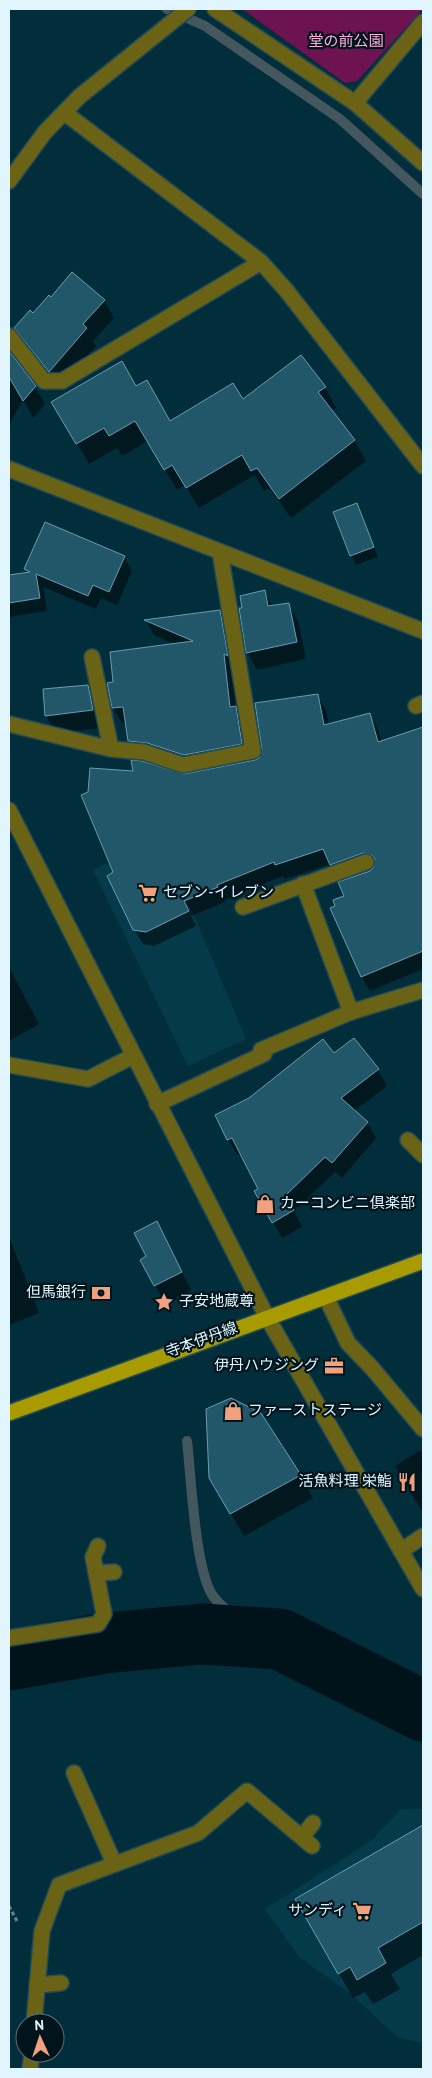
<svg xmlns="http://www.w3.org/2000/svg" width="432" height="2078" viewBox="0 0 432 2078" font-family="Overpass,'Noto Sans JP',sans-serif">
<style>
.built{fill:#043a4a}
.green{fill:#6d1352}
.shadow{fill:#0007}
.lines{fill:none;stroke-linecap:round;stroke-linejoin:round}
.stream{stroke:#44575e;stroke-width:10}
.river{stroke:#01131a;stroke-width:61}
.building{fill:#225769;stroke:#689db1}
.minor-casing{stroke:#214a56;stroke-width:18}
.major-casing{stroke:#214a56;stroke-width:18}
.path{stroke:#61838e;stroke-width:3;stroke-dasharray:4 2.5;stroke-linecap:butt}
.minor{stroke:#6a6315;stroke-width:15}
.major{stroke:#a89b00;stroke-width:15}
.labels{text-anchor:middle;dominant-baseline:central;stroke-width:4.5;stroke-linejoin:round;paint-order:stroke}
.park-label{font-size:15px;fill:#fdaedd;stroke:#01141c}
.poi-label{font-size:15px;fill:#e0f5fe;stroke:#01141c;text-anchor:start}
.street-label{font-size:15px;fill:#e0f5fe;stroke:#01141c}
</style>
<rect width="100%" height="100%" fill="#022e3b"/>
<g class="built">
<polygon points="161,837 246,1039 188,1066 93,870"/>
<polygon points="401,1809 423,1809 423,2043 397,2037 352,1995 299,1957 265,1909 372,1840"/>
</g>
<polygon class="green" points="242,9 423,9 357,81 345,83"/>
<g class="shadow">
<polygon points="104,300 114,318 93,341 96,346 59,388 26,346 16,328 33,315"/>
<polygon points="9,353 35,387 45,404 33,418 23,399 9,425"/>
<polygon points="325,387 336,408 332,411 354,440 366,461 291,518 270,488 264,491 255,475 199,508 185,485 177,490 148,441 122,456 117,448 89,464 53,402 136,388 170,422 243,401"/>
<polygon points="356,504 378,557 356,565 334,513"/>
<polygon points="124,557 132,571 117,605 101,598 96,609 43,587 47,611 9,617 9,576 28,573 26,569"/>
<polygon points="264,592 273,607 288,604 298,621 306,659 257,670 247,652"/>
<polygon points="220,612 228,627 236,709 244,722 250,758 193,770 138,756 129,741 126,722 122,723 113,708 115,684 177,645 154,635 146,621"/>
<polygon points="88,686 98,704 102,728 56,733 46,715"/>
<polygon points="317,695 326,710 329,725 370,715 378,729 382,742 423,728 423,969 370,991 362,977 336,907 377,865 340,879 331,864 285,879 283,876 224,900 225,902 191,916 196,926 154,946 143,944 134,929 115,873 184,776 260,759"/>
<polygon points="9,967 39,1024 9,1041"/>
<polygon points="334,1055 378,1070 387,1086 354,1111 367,1122 376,1138 342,1178 335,1172 294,1211 302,1227 282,1238 256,1192 260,1189 241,1154 237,1155 216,1116"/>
<polygon points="9,1237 39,1313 9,1325"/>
<polygon points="166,1240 191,1290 165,1303 141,1260"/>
<polygon points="420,1450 423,1456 423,1513 395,1466"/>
<polygon points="300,1475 313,1498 244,1536 210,1478"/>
<polygon points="423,1827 423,1955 391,1974 400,1989 373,2004 365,1992 353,1998 297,1900"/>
</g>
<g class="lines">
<g class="stream">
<polyline points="167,9 205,26 340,119 423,194"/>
<path d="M187,1441C191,1475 195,1571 213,1596C228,1617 257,1627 280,1639"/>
</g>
<polyline class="river" points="9,1660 106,1643 202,1634 280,1639 423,1711"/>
</g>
<g class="building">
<polygon points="72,272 105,300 83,324 87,328 49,372 14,328 30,310 33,313 49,295 51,297"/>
<polygon points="9,351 36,386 23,401 9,377"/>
<polygon points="301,355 326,387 318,392 355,440 279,499 257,468 251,471 242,455 186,488 172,465 164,470 135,421 109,436 104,428 76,444 51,402 122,361 136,386 147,380 170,421 233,383 243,399"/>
<polygon points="357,503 374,547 350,556 333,512"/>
<polygon points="45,522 125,556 109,592 93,585 88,596 36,574 40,598 9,603 9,575 30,572 24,569"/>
<polygon points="265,590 268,606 289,603 297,642 246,653 239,608 242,608 240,596"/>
<polygon points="220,610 228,656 224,654 230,707 236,706 242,744 184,755 147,743 128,741 123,707 112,708 107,683 113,682 110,652 193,641 144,620"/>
<polygon points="88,685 93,710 45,716 43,689"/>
<polygon points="318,694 324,725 370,713 378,742 423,727 423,951 361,977 330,908 335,906 333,900 344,896 338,882 370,871 373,868 375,859 372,855 363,853 330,865 323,849 275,865 274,862 217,885 218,887 184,901 189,911 146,932 133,930 107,876 113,872 81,795 88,792 90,768 133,771 131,760 142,761 184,774 255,760 259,758 262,750 255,703"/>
<polygon points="354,1038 379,1069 341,1098 368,1122 332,1163 325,1157 286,1195 294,1210 272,1223 254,1191 258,1189 232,1138 227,1140 215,1115 249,1098 323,1039 334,1053"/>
<polygon points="157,1221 182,1272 154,1286 140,1260 146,1256 134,1233"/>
<polygon points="231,1398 261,1413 301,1475 230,1514 209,1478 206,1409"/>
<polygon points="423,1825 423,1922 378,1948 386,1963 357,1980 350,1967 338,1974 295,1899"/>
</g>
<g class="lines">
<g class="minor-casing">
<g id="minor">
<polyline points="215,9 355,103 423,163"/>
<polyline points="355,103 423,22"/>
<polyline points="65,113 261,262 286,290 423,466"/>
<polyline points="9,181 45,132 80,96 188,9"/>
<polyline points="9,336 44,381 62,381 261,262"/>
<polyline points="9,469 423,631"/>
<polyline points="92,657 111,749"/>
<polyline points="416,706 423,703"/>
<polyline points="9,724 111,749 144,752 183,765 253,751 220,552"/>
<polyline points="9,810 267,1317 423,1589"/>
<polyline points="303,884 351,1012"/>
<polyline points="243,907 366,862"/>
<polyline points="9,1065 88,1079 133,1056"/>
<polyline points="157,1104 264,1054 261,1050 351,1012 423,990"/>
<polyline points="408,1140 423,1155"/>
<polyline points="326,1297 348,1343 372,1368 423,1429"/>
<polyline points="401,1551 423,1536"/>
<polyline points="96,1573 114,1572"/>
<polyline points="9,1638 98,1624 104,1614 93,1557 98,1546"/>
<polyline points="74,1773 114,1863"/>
<polyline points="302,1837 313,1823"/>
<polyline points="37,1985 61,1983"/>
<polyline points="34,2023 42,1931 59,1885 198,1833 247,1791 312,1846"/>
<polyline points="30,2069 32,2053"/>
</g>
</g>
<g class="major-casing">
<polyline id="major" points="9,1413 423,1261"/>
</g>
<polyline class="path" points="9,1906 18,1923"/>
<use href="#minor" class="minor"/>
<use href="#major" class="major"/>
</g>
<defs>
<g id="supermarket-bare" transform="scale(1.5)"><path d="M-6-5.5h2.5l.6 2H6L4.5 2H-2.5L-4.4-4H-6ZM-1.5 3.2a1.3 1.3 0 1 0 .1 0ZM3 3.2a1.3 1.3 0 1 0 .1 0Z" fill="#f2a17e" stroke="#01141c" stroke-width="2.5" paint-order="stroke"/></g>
<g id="shop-bare" transform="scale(1.5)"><path d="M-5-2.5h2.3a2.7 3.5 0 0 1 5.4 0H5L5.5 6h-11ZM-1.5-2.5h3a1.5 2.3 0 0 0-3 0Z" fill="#f2a17e" stroke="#01141c" stroke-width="2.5" paint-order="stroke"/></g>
<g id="bank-bare" transform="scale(1.5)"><path d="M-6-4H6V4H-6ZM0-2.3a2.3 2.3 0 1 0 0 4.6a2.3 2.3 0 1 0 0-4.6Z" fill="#f2a17e" stroke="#01141c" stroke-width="2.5" paint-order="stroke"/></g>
<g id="sight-bare" transform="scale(1.5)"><path d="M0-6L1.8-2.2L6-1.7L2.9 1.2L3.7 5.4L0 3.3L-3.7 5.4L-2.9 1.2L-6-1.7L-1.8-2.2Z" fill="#f2a17e" stroke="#01141c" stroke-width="2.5" paint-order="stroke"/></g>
<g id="office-bare" transform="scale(1.5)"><path d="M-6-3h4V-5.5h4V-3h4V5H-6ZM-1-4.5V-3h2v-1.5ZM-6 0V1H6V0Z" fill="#f2a17e" stroke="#01141c" stroke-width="2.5" paint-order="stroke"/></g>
<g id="restaurant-bare" transform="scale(1.5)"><path d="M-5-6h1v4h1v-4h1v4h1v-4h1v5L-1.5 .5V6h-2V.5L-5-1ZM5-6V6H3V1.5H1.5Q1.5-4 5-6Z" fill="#f2a17e" stroke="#01141c" stroke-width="2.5" paint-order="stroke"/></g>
</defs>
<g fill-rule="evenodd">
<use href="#supermarket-bare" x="148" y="893"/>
<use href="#shop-bare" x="265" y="1204"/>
<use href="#bank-bare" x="101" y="1293"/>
<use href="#sight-bare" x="164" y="1302"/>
<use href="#office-bare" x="334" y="1366"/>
<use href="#shop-bare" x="233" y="1411"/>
<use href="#restaurant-bare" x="407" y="1482"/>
<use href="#supermarket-bare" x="362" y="1911"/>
</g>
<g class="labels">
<g class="park-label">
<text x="346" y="42">堂の前公園</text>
</g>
<g class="poi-label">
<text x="163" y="893">セブン-イレブン</text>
<text x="280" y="1204">カーコンビニ倶楽部</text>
<text x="86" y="1293" text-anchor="end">但馬銀行</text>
<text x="179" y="1302">子安地蔵尊</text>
<text x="319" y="1366" text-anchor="end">伊丹ハウジング</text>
<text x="248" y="1411">ファーストステージ</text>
<text x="392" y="1482" text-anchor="end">活魚料理 栄鮨</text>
<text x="347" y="1911" text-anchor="end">サンディ</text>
</g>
<g class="street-label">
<text transform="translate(202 1341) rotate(-20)">寺本伊丹線</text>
</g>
</g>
<rect width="432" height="2078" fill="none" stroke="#e0f5fe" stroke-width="20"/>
<g transform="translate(40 2038) rotate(357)"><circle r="24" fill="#01141c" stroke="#5a6e76"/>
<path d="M0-4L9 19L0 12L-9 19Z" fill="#f2a17e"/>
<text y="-8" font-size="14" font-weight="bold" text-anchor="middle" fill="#e0f5fe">N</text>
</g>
</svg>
